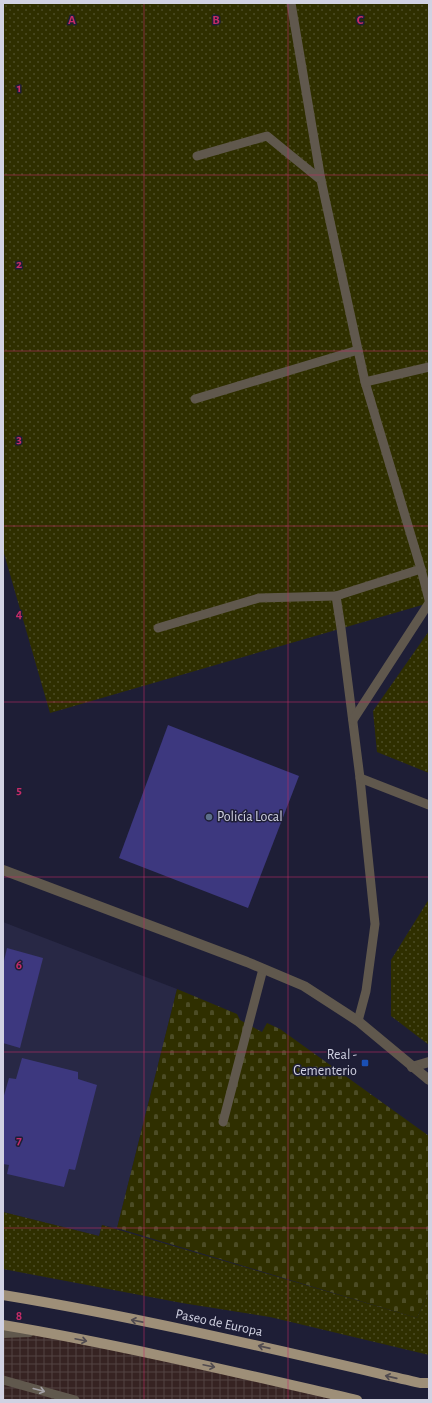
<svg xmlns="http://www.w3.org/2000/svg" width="432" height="1403" viewBox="0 0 432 1403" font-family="'Alegreya Sans',sans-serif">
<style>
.industrial{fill:url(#industrial-grid)}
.built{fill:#282845}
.cemetery{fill:url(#cemetery-stones)}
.park{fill:url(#park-dots)}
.building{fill:#3d387f}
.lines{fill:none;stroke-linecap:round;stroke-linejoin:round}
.service{stroke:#60584d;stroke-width:9}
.pedestrian{stroke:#60584d;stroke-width:10}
.minor{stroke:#60584d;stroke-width:10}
.primary{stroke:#9e8f78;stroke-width:10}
.oneway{stroke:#514b50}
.oneway2{stroke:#a4a1a6}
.grid{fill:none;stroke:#c42b68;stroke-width:1;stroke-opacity:0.55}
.service-dot{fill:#5c6f8a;stroke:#1e1e36;stroke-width:1.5}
.transit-dot{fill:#1a4fb4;stroke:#1e1e36;stroke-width:1.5}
.labels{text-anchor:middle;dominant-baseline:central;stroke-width:3;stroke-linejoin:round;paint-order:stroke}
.poi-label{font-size:14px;fill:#d1d2e2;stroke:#1e1e36;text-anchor:start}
.street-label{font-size:14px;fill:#d1d2e2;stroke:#1e1e36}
.grid-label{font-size:13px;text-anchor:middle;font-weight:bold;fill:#c42b68;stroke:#1e1e36;stroke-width:3;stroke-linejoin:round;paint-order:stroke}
</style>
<defs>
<pattern id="industrial-grid" width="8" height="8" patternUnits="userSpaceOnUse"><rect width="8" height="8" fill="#362322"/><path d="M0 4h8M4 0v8" fill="none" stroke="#524242"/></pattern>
<pattern id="cemetery-stones" width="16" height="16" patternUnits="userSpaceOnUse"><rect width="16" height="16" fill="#2f2f00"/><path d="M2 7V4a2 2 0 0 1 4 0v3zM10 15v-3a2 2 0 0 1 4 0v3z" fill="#4c4c25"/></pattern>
<pattern id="park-dots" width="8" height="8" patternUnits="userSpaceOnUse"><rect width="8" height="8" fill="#2f2f00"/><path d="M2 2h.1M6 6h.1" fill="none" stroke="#4c4c25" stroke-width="1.8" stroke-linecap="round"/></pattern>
</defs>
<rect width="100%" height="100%" fill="#1e1e36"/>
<polygon class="industrial" points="43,1332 357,1400 3,1400 3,1333"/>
<polygon class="built" points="3,922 177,989 117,1228 102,1225 99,1236 3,1212"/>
<polygon class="cemetery" points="177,989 237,1014 240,1020 262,1032 267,1023 280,1029 429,1136 429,1292 417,1318 117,1228"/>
<g class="park">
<polygon points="3,3 429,3 429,603 50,713 3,550"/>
<polygon points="429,631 429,773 377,752 373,711"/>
<polygon points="429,899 429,1045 391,1016 391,960"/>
<polygon points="3,1212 99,1236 102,1225 417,1318 429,1292 429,1355 270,1317 182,1303 3,1269"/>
</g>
<g class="building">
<polygon points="168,725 299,776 248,908 119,858"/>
<polygon points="7,948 43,958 20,1048 3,1043 3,965"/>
<polygon points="22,1058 78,1072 78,1079 97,1085 75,1170 69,1169 64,1187 7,1174 9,1165 3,1164 3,1099 9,1078 16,1079"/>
</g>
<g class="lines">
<g class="service">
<polyline points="291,3 321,180 365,382 421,569 336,596 341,628 360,778 375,924 366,991 358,1021"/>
<polyline points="197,156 267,136 321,180"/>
<polyline points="365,382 429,367"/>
<polyline points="195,399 358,350"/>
<polyline points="421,569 429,600"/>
<polyline points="158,628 259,598 336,596"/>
<polyline points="353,720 429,603"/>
<polyline points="360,778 429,805"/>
<polyline points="223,1122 263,969"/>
<polyline points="3,1380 75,1400"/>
</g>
<polyline class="pedestrian" points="412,1067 429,1062"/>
<g class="minor">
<polyline points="3,870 247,962 304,986 358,1021 429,1080"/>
<polyline points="3,1333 29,1332"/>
</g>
<g class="primary">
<path d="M3,1295C143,1318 281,1351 420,1383H429"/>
<path d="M3,1325C122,1345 239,1373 357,1400"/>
</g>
</g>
<defs><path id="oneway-shaft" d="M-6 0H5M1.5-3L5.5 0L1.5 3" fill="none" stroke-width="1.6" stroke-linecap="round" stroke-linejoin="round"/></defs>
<g class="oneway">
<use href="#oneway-shaft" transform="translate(137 1321) rotate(-169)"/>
<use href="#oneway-shaft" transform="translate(81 1340) rotate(12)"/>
<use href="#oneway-shaft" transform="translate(264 1347) rotate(-167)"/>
<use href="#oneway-shaft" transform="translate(209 1366) rotate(12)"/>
<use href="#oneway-shaft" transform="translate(391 1377) rotate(-167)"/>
</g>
<use class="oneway2" href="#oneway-shaft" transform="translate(39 1390) rotate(15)"/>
<path class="grid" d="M144,3V1400M288,3V1400M3,175H429M3,351H429M3,526H429M3,702H429M3,877H429M3,1052H429M3,1228H429"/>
<circle class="service-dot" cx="209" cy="817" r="4"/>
<rect class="transit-dot" x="361" y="1059" width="8" height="8" rx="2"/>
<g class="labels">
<g class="poi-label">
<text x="217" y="817">Policía Local</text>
<text x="357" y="1055" text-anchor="end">Real -<tspan x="357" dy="16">Cementerio</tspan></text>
</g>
<g class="street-label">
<text transform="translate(219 1323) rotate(12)">Paseo de Europa</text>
</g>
</g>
<g class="grid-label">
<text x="72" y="24">A</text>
<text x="216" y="24">B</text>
<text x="360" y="24">C</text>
<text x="19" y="92">1</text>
<text x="19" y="268">2</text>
<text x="19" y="443">3</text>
<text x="19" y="618">4</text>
<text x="19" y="794">5</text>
<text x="19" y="969">6</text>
<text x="19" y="1144">7</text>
<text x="19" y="1320">8</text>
</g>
<rect width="432" height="1403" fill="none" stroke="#d1d2e2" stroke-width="8"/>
</svg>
